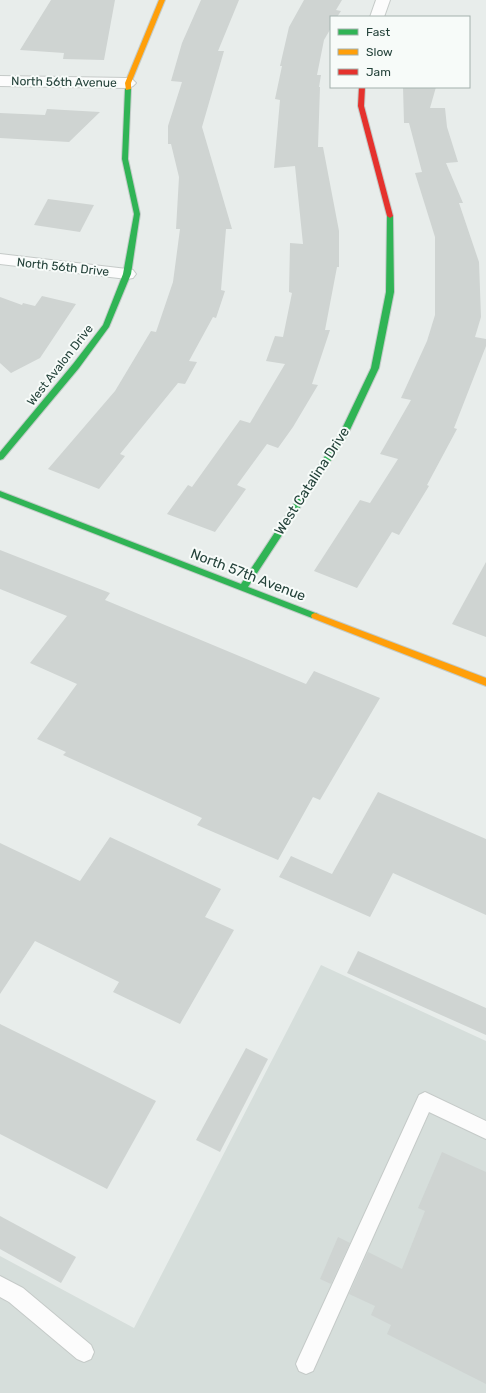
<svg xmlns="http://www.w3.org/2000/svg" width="486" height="1393" viewBox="0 0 486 1393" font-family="Rubik,sans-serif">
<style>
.built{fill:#d6dedb}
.building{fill:#cfd4d2}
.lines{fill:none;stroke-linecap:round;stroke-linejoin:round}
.lane-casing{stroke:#c5cac8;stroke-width:2}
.street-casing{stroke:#c5cac8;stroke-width:2}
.fast-casing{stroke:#c3cbc8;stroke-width:2}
.slow-casing{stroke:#c3cbc8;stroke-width:2}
.jam-casing{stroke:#c3cbc8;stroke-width:2}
.lane{fill:#fcfcfc;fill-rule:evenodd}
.street{fill:#fcfcfc;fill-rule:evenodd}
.fast{fill:#30b455;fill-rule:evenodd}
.slow{fill:#ff9f0a;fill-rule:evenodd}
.jam{fill:#e5322d;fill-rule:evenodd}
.labels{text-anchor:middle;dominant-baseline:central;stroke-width:4;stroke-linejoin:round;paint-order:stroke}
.far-street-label{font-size:12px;fill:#24423a;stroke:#f7fbf9}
.street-label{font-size:14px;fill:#24423a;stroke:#f7fbf9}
</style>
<rect width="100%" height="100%" fill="#e8edeb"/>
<polygon class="built" points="321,965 486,1041 486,1393 0,1393 0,1256 134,1328"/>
<g class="building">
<polygon points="51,0 115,0 104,60 63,59 64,53 20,50"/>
<polygon points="201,0 239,0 218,51 224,51 202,127 232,229 226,229 221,290 225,291 216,318 213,317 189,361 197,362 185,384 178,383 120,454 125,456 99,489 48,469 115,391 151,331 156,332 173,282 180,229 176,229 179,177 171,144 168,144 168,126 182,82 171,81 182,43"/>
<polygon points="304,0 342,0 336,10 341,11 337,17 331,17 331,28 324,40 317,75 321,75 319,87 320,87 318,147 323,147 339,231 339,267 337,267 325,330 330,330 312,384 318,385 293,427 278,448 267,444 237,485 246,489 215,532 167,514 188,485 192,487 240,420 250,423 285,364 266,361 275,336 283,337 292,293 289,292 290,243 303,244 295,166 274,168 280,100 275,99 282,66 280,66 289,27"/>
<polygon points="403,87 436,87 430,108 445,108 447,127 458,162 446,163 463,203 459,203 479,262 481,317 475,337 486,339 486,346 454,428 457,429 427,485 429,486 399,535 392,532 357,588 314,571 360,500 370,503 398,459 380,454 411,400 401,398 427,341 435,315 435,237 415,173 422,172 409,123 404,123"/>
<polygon points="47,109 100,112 69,142 0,138 0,113 45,115"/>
<polygon points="48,199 94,205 80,232 34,225"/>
<polygon points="42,296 76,304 40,358 11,373 0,363 0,297 22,305 23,303 35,306"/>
<polygon points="0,550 110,593 105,600 306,684 314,671 380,698 320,800 313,797 278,860 197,825 202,818 63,755 66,752 37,739 77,684 30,663 67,616 0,589"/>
<polygon points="486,562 486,637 452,624"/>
<polygon points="378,792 486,839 486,915 393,873 370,917 279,877 291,856 332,874"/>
<polygon points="110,837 221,889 205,917 234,930 180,1024 113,992 119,982 35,941 0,994 0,843 80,881"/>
<polygon points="358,951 486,1008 486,1035 347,973"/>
<polygon points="0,1024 156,1101 107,1189 0,1134"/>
<polygon points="246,1048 268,1059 220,1152 196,1140"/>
<polygon points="442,1152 486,1172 486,1384 387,1334 391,1325 371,1315 375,1306 349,1294 368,1252 402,1269 425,1211 418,1208"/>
<polygon points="0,1216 76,1257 61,1283 0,1249"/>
<polygon points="338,1237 350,1243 331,1284 320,1279"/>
</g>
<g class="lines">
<g class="lane-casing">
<g id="lane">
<polygon points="425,1092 486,1121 486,1139 429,1112 313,1371 306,1374 299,1371 296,1364 299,1357 419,1095"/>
<polygon points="0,1276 23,1288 91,1345 94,1352 91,1359 84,1362 77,1359 9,1302 0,1297"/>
</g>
</g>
<g class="street-casing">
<g id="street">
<polygon points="376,0 390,0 384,17 370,17"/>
<polygon points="0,76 128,78 133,80 136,83 133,86 128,88 0,86"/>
<polygon points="0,254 127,269 133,270 136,274 133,278 127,279 0,264"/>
</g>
</g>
<g class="fast-casing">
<g id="fast">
<polygon points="128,87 131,89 128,159 140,214 131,274 109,327 79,368 3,459 0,460 0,452 73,364 103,325 123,274 134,214 122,159 125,89"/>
<polygon points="390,214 393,216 394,292 379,368 348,434 248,587 318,614 319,616 318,618 312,618 0,497 0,491 241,584 340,433 371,368 386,292 387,216"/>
</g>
</g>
<g class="slow-casing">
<g id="slow">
<polygon points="159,0 165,0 131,83 131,89 126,90 125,83"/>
<polygon points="315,613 486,678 486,686 312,618 311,616 312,614"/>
</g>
</g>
<g class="jam-casing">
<polygon id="jam" points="359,87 365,87 364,106 393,216 390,218 387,216 358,106"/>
</g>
<use href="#lane" class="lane"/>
<use href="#street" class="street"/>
<use href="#fast" class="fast"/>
<use href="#slow" class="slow"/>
<use href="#jam" class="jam"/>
</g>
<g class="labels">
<g class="far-street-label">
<text transform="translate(64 82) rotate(1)">North 56th Avenue</text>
<text transform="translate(63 267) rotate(6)">North 56th Drive</text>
<text transform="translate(60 365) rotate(-52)">West Avalon Drive</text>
</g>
<g class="street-label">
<text transform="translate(312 481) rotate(-57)">West Catalina Drive</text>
<text transform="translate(248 575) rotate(21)">North 57th Avenue</text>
</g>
</g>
<rect x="330" y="16" width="140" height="72" fill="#f7fbf9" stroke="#a3b1ad"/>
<rect x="338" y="29" width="20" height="6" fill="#30b455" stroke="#a3b1ad"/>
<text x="366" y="36" font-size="12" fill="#24423a">Fast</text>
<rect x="338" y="49" width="20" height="6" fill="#ff9f0a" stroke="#a3b1ad"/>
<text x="366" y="56" font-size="12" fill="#24423a">Slow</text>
<rect x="338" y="69" width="20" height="6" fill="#e5322d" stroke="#a3b1ad"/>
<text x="366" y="76" font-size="12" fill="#24423a">Jam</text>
</svg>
